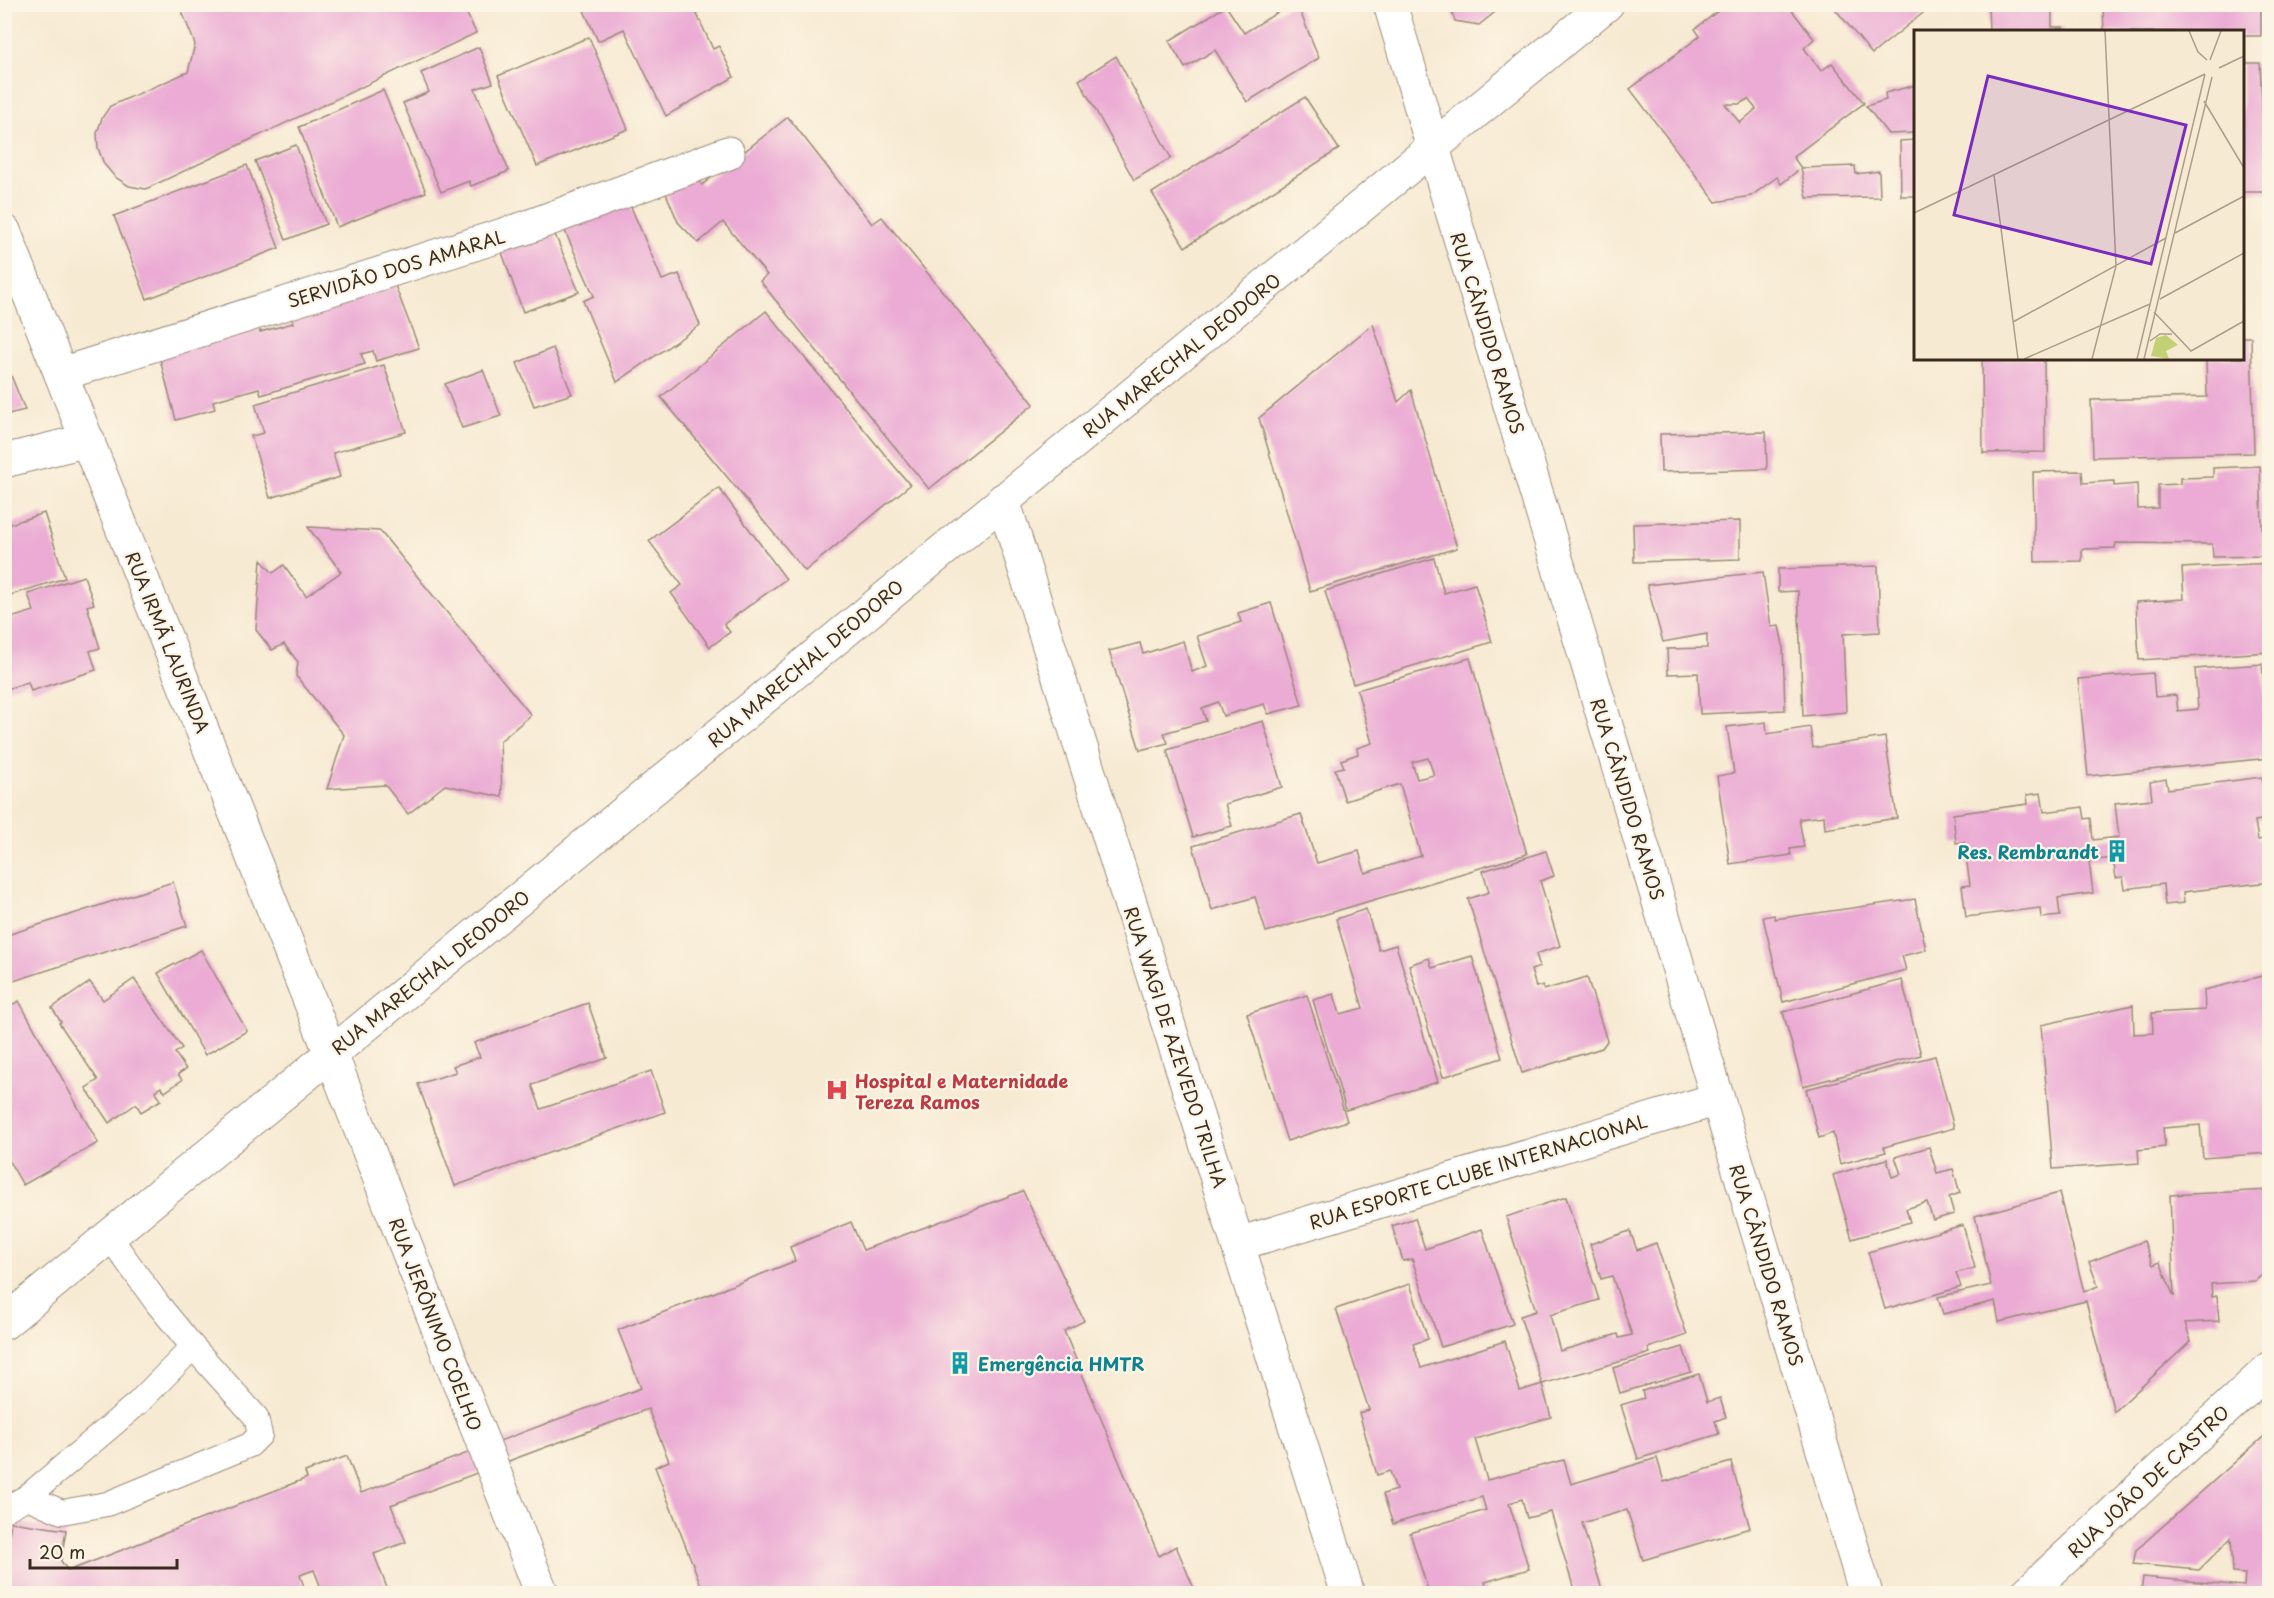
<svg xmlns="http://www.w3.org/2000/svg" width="2274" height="1598" viewBox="0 0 2274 1598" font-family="'Playpen Sans',sans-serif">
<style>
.building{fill:#ebabd4;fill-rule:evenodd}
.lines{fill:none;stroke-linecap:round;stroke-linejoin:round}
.lane-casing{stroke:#998a78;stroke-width:26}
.street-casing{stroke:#998a78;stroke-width:35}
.secondary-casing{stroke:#998a78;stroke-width:35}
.lane{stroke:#fff;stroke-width:24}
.street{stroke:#fff;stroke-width:33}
.secondary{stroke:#fff;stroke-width:33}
.labels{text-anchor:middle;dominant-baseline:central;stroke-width:4.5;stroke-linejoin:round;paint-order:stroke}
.street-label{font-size:18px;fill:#3b2a1e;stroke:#fcf5e5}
.culture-label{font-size:18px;font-weight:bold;fill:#0d838f;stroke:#fcf5e5;text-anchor:end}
.health-label{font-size:18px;font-weight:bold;fill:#be3a42;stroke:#fcf5e5;text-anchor:start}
.inset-road{fill:none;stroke:#ac9d8b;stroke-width:1.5}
.view{fill:#7b2cbf;fill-opacity:0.15;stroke:#7b2cbf;stroke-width:3}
.inset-edge{fill:none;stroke:#3b2a1e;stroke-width:3}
</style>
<rect width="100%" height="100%" fill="#fcf5e5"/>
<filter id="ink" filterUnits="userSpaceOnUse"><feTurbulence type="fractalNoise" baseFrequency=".0167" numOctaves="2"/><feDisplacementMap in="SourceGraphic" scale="12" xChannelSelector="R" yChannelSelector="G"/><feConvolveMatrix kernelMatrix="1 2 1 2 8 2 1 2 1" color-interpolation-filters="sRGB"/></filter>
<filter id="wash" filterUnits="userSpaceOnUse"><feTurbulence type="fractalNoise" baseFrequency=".008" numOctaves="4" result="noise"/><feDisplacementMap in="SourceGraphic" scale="24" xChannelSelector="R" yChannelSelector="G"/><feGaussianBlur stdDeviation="1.35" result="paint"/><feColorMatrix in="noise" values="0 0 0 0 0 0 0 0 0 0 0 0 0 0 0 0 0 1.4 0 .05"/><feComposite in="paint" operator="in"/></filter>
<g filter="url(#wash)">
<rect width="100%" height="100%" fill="#f7ead3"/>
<g id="blocks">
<g class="building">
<polygon points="179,4 462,4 476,33 146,189 129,186 115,177 104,164 98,148 97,133 102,118 110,106 188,72 195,44"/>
<polygon points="581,4 692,4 713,49 719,46 734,77 666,116 624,29 598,41"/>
<polygon points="1291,4 1297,4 1319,58 1247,102 1215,50 1185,68 1169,41 1226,6 1244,33"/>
<polygon points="1449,4 1505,4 1479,25 1455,21"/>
<path d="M1727,4H1787L1814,39L1804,48L1821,71L1832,63L1864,103L1793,157L1801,168L1855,166L1856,174L1879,171L1880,197L1807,198L1801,168L1781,184L1777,177L1751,196L1716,202L1630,89L1700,36L1695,29ZM1748,99L1756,109L1740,123L1725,104H1739Z"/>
<polygon points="1831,4 1916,4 1923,13 1872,54"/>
<polygon points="1988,4 2052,4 2052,27 2063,27 2064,32 1989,32"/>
<polygon points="2067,4 2261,4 2261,36 2242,36 2242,32 2104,32 2103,8 2067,7"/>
<polygon points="589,37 628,129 537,166 498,76"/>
<polygon points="479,47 493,83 475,89 509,171 471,186 469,181 441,192 403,103 429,92 421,73"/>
<polygon points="1116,56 1171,158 1134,180 1079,80"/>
<polygon points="2242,63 2260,63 2263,120 2270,120 2270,192 2242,192"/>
<polygon points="1916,85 1916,133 1888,134 1866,106 1886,100 1885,93"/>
<polygon points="383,90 426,192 337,227 299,127"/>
<polygon points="1305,97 1339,149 1185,247 1152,193"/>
<polygon points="788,117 872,224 882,217 1034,404 929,489 760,281 767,275 723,222 698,243 678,222 665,191 691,171 702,185"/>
<polygon points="1916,140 1916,196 1901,196 1900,141"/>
<polygon points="296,145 326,224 286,240 255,161"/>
<polygon points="247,165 279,248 147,299 114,216"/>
<polygon points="626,195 662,280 679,274 700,325 617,382 583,301 594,296 560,220"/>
<polygon points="551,225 579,292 523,312 499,244"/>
<polygon points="391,275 419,348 376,361 373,351 361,354 365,364 261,395 259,388 213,401 215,409 176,420 156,344 256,318 260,332 293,323 288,305"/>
<polygon points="766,311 910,485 805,571 661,397"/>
<polygon points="1373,324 1398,402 1411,390 1457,548 1310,591 1259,418"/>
<polygon points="2242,337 2251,337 2254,453 2093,457 2091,400 2207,397 2206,358 2242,358"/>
<polygon points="553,348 572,394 534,406 517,363"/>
<polygon points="4,358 25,410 4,415"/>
<polygon points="1982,358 2044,358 2045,452 1983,453"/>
<polygon points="384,365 406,432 333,453 340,477 270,498 251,436 264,433 255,404"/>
<polygon points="483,370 501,416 462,428 445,384"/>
<polygon points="1766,432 1767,469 1661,472 1660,434"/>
<polygon points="2260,466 2263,556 2213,557 2212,544 2116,543 2115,548 2082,549 2082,561 2035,562 2033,472 2082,471 2083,483 2114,481 2114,486 2137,484 2138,509 2158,508 2158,485 2180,484 2180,478 2213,477 2213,468"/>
<polygon points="719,488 786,579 724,624 730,632 710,647 671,593 682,585 649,541"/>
<polygon points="44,513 65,578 4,597 4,526"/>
<polygon points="1740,521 1740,559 1634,562 1633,524"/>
<polygon points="308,527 380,531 531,715 500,741 502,797 445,785 408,814 385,785 327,789 344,735 296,676 298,662 284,644 272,650 256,630 261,560 273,573 284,565 306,596 341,572"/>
<polygon points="1434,558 1444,593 1475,584 1492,642 1353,684 1325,591"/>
<polygon points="2270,563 2270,652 2139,660 2136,602 2184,599 2182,568"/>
<polygon points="1878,566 1880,632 1843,634 1846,712 1803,716 1798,591 1778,592 1778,569"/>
<polygon points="1763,572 1771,627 1779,626 1783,645 1785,710 1700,714 1698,673 1668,674 1667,649 1707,648 1707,634 1663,642 1647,585"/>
<polygon points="84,576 94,604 87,606 100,648 90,651 96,670 31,691 28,682 4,690 4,620 34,611 28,594"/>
<polygon points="1271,603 1302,705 1268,714 1264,704 1223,716 1218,702 1202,708 1206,721 1164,733 1168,743 1140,750 1109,651 1140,643 1143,654 1183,641 1192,672 1207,666 1197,636 1241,622 1238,613"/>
<path d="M1470,658L1527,854L1266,932L1255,897L1212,910L1193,846L1301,814L1317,863L1359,851L1365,873L1421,856L1400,784L1345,801L1335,769L1344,767L1341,760L1358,754L1357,748L1372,743L1357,690ZM1428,758L1434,775L1417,779L1412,762Z"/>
<polygon points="2262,664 2270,758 2088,776 2078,679 2153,673 2155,697 2176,695 2178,711 2198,709 2195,669"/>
<polygon points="1263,721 1282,787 1225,804 1232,826 1193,837 1167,750"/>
<polygon points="1766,722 1767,734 1810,727 1813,748 1885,737 1897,818 1825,829 1824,816 1799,819 1804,847 1790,849 1791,855 1730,864 1717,776 1734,773 1727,727"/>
<polygon points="2262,777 2268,819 2255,821 2258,840 2270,838 2270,882 2183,892 2184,903 2165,905 2163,884 2125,889 2123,877 2116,878 2113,858 2089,861 2093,893 2058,898 2060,916 2041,918 2040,908 1966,917 1962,886 1970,885 1964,842 1956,843 1953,814 2028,804 2027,795 2041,793 2044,812 2083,807 2085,819 2091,818 2093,840 2119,837 2115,803 2152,799 2150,782 2166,779 2168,789"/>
<polygon points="1546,851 1554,876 1540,881 1560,946 1536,954 1540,967 1531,970 1536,987 1543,985 1544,990 1587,977 1607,1041 1602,1048 1522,1073 1468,899 1489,892 1483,871"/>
<polygon points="173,882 187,926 4,984 4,936"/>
<polygon points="1915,899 1926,950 1902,956 1906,970 1783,1002 1763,917 1774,915 1775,919"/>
<polygon points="1366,909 1379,950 1396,945 1438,1082 1346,1110 1313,1000 1334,994 1340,1014 1363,1008 1336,919"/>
<polygon points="201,950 247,1031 205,1055 158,973"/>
<polygon points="1472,956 1502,1058 1443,1077 1409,965 1429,958 1432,968"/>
<polygon points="2270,974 2270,1153 2203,1158 2200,1125 2163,1128 2165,1147 2138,1150 2139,1163 2053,1169 2041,1025 2133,1005 2134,1034 2153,1033 2152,1013 2205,1010 2204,990"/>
<polygon points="134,979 182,1048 175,1053 186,1069 178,1074 182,1080 165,1092 161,1087 155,1091 161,1100 141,1112 136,1104 109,1123 86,1088 98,1080 59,1023 61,1022 52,1008 90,982 103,1000"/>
<polygon points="1902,980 1921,1055 1803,1086 1783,1012"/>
<polygon points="1307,995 1347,1121 1287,1141 1247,1014"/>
<polygon points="19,1001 98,1143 23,1185 4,1152 4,1009"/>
<polygon points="588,1003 607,1058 532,1085 541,1109 651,1071 665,1112 455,1186 418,1084 456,1072 453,1066 480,1057 474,1043"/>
<polygon points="1935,1056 1954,1128 1884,1147 1886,1152 1840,1164 1833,1133 1819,1138 1806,1089"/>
<polygon points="1929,1147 1937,1173 1953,1169 1960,1193 1949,1197 1954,1214 1933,1220 1927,1202 1906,1209 1910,1222 1852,1239 1833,1175 1887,1159 1892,1177 1901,1174 1895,1157"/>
<polygon points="2270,1190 2270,1268 2255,1281 2211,1284 2212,1297 2217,1296 2219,1321 2185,1323 2191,1341 2114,1412 2086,1301 1999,1322 1995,1301 1943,1314 1938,1297 1991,1285 1975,1216 2059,1193 2084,1292 2098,1286 2089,1262 2144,1241 2153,1265 2160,1262 2174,1297 2170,1195"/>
<polygon points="1023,1191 1084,1321 1064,1331 1159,1556 1176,1546 1196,1593 704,1593 655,1467 669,1461 648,1409 391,1505 406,1542 374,1554 389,1593 323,1593 314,1570 300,1575 306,1593 4,1593 4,1548 7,1547 11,1522 66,1530 61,1561 68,1571 307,1478 305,1472 347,1456 361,1493 641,1388 618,1330 795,1261 790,1247 851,1222 863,1250"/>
<polygon points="1566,1197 1599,1300 1550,1315 1560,1351 1618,1334 1619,1338 1632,1335 1612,1276 1601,1279 1590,1244 1630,1231 1637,1250 1656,1243 1687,1335 1648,1348 1650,1353 1542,1384 1551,1417 1475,1439 1487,1480 1564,1460 1571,1484 1657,1458 1664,1482 1731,1462 1750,1528 1643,1560 1627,1510 1582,1523 1603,1593 1575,1593 1551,1512 1527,1518 1522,1499 1509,1503 1529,1569 1485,1582 1488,1593 1429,1593 1410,1533 1486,1510 1482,1497 1393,1524 1383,1494 1396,1490 1390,1471 1377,1475 1359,1413 1369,1410 1336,1309 1410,1284 1428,1339 1413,1344 1421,1368 1505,1341 1520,1391 1542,1384 1520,1316 1536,1311 1506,1217"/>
<polygon points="1415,1218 1425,1249 1482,1229 1513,1324 1441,1347 1412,1259 1403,1261 1392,1226"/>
<polygon points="1963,1225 1975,1268 1956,1273 1961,1287 1885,1309 1868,1252"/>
<polygon points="1683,1347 1691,1372 1620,1393 1613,1368"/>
<polygon points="1699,1374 1707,1402 1720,1398 1726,1417 1715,1421 1719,1434 1638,1459 1621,1405 1644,1398 1642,1391"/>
<polygon points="2270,1431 2269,1593 2141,1593 2143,1577 2244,1586 2245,1574 2233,1573 2231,1538 2199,1570 2133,1564 2136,1550"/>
</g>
</g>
</g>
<g filter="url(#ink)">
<use href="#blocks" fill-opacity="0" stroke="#998a78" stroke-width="1.5"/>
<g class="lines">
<g class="lane-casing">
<g id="lane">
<polyline points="27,1497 62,1512 107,1504 250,1445 260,1435 256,1417 193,1347"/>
<polyline points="4,1510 27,1497 138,1403 193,1347 157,1303 109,1236"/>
</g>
</g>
<g class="street-casing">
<g id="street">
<polyline points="4,231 331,1054"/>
<polyline points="61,374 525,228 728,153"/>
<polyline points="4,461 88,440"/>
<polyline points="1003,500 1348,1594"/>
<polyline points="1238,1244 1718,1099"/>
</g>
</g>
<g class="secondary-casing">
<g id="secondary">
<polyline points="1390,4 1866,1594"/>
<polyline points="331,1054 542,1594"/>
<polyline points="4,1323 1607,4"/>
<polyline points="2026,1594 2270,1368"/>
</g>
</g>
<use href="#lane" class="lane"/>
<use href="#street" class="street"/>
<use href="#secondary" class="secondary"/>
</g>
</g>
<defs>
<g id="building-bare" transform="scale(1.8)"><path d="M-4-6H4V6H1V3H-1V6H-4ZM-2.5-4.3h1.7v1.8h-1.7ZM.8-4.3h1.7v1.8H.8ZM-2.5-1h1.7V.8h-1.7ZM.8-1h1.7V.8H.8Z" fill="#0f9aa8" stroke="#fcf5e5" stroke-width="2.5" paint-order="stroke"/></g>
<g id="hospital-bare" transform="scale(1.8)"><path d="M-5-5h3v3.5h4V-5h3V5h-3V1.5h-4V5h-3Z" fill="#e0444e" stroke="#fcf5e5" stroke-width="2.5" paint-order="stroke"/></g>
</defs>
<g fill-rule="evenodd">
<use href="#building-bare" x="2117" y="851"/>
<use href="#hospital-bare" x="837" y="1090"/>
<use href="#building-bare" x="960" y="1363"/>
</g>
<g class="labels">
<g class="street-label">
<text transform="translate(396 268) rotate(-17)">SERVIDÃO DOS AMARAL</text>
<text transform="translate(1488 333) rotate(73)">RUA CÂNDIDO RAMOS</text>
<text transform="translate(1181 355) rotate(-39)">RUA MARECHAL DEODORO</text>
<text transform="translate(168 642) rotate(68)">RUA IRMÃ LAURINDA</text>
<text transform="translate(805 663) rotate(-40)">RUA MARECHAL DEODORO</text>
<text transform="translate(1628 799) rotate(73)">RUA CÂNDIDO RAMOS</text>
<text transform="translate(430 972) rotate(-39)">RUA MARECHAL DEODORO</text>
<text transform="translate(1176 1047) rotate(72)">RUA WAGI DE AZEVEDO TRILHA</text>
<text transform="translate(1478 1171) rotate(-17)">RUA ESPORTE CLUBE INTERNACIONAL</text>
<text transform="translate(1767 1265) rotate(73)">RUA CÂNDIDO RAMOS</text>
<text transform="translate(436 1324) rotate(69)">RUA JERÔNIMO COELHO</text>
<text transform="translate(2148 1481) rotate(-43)">RUA JOÃO DE CASTRO</text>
</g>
<g class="culture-label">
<text x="2099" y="851">Res. Rembrandt</text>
<text x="978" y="1363" text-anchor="start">Emergência HMTR</text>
</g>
<g class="health-label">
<text x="855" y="1080">Hospital e Maternidade<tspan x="855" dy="21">Tereza Ramos</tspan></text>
</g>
</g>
<g transform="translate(1914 30)">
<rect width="330" height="330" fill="#f7ead3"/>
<path d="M252,305L264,315L252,321L255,329L237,326L242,308Z" fill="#c1d174"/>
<path class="inset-road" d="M275,1L284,22L293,30M296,30L307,1M305,38L330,26M290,71L330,138M80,145L104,329M0,183L291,44M261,203L330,166M246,269L330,223M240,282L277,321L330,291M99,292L252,208M236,311L246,304H258M110,329L236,274M178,329L202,236L191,1M223,329L291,44M230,329L298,47"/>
<path class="view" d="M74,46L272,95L237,234L40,185Z"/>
<rect width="330" height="330" class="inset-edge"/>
</g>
<rect width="2274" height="1598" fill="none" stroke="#fcf5e5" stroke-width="24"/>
<path d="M30 1559v9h147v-9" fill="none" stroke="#3b2a1e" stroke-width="3"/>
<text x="39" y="1559" font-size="18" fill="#3b2a1e" stroke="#fcf5e5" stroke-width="4.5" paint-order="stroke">20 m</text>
</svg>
